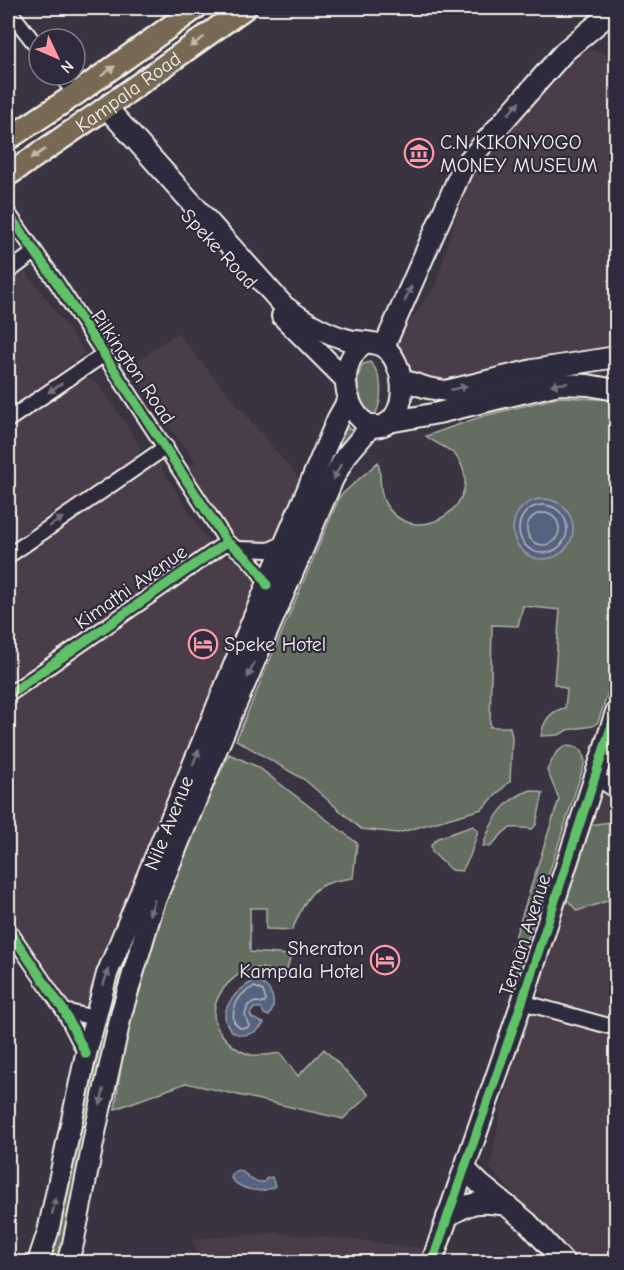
<svg xmlns="http://www.w3.org/2000/svg" width="624" height="1270" viewBox="0 0 624 1270" font-family="'Comic Neue',sans-serif">
<style>
.built{fill:#483e48}
.green{fill:#646d61;stroke:#acafa4;stroke-width:1.5}
.water{fill:#576380;stroke:#969caa;stroke-width:1.5}
.lines{fill:none;stroke-linecap:round;stroke-linejoin:round}
.shore{stroke:#b5b8be;stroke-width:1.5}
.street-casing{stroke:#f4f1e8;stroke-width:18}
.secondary-casing{stroke:#f4f1e8;stroke-width:24}
.primary-casing{stroke:#f4f1e8;stroke-width:26}
.street{stroke:#2f2a3d;stroke-width:14}
.secondary{stroke:#2f2a3d;stroke-width:20}
.primary{stroke:#786954;stroke-width:21}
.cycleway-casing{stroke:#2f2a3d;stroke-width:13}
.cycleway{stroke:#61c268;stroke-width:9}
.oneway{fill:#c2bbad}
.oneway2{fill:#747079}
.labels{text-anchor:middle;dominant-baseline:central;stroke-width:4.5;stroke-linejoin:round;paint-order:stroke}
.street-label{font-size:20px;fill:#f4f1e8;stroke:#2f2a3d}
.poi-label{font-size:20px;fill:#f4f1e8;stroke:#2f2a3d;text-anchor:start}
</style>
<rect width="100%" height="100%" fill="#3a3342"/>
<filter id="ink" filterUnits="userSpaceOnUse"><feTurbulence type="fractalNoise" baseFrequency=".0167" numOctaves="2"/><feDisplacementMap in="SourceGraphic" scale="12" xChannelSelector="R" yChannelSelector="G"/><feConvolveMatrix kernelMatrix="1 2 1 2 8 2 1 2 1" color-interpolation-filters="sRGB"/></filter>
<g filter="url(#ink)">
<g class="built">
<polygon points="593,50 605,53 615,70 616,78 616,351 448,385 418,382 404,370 398,350 400,335 436,284 471,167 564,65 576,54"/>
<polygon points="25,270 86,353 12,407 8,402 8,282"/>
<polygon points="177,333 303,483 284,533 263,547 253,547 236,542 188,469 196,462 169,427 129,367"/>
<polygon points="89,378 99,384 138,442 140,449 137,456 8,545 8,428 76,381"/>
<polygon points="158,462 210,544 8,684 8,564"/>
<polygon points="221,556 244,561 261,583 129,888 92,1002 86,1009 73,1008 33,954 8,915 8,705"/>
<polygon points="600,780 616,792 616,1018 545,997 537,990 534,979"/>
<polygon points="530,1014 616,1038 616,1262 576,1262 490,1168 503,1100"/>
<polygon points="276,1233 348,1239 426,1249 423,1262 201,1262 192,1239"/>
</g>
<g class="green">
<path d="M370,362C384,376 383,401 374,417C369,413 362,408 360,403C355,391 357,375 363,364Z"/>
<path d="M560,397L616,400V669L598,722L593,726L567,730L559,735L541,736C543,722 550,711 565,708L567,689L554,684L560,610L523,606L518,626L492,625L490,727H510L512,737L510,781L482,809L398,833L361,829L305,780L236,740L340,496L378,462C382,476 378,490 385,503C415,554 491,502 456,456C447,446 435,444 426,436L483,416Z"/>
<polygon points="340,418 349,429 361,432 239,680 127,950 117,988 112,1031 64,1243 57,1262 49,1262 66,1200 120,955"/>
<polygon points="565,746 577,747 582,751 585,762 517,972 511,950 559,799 547,770 556,753"/>
<path d="M229,754L258,767L357,843L353,878C311,883 309,893 292,930L266,929V908H250V952L291,955L285,977C277,973 267,968 259,968C237,969 214,992 214,1014C214,1032 235,1052 252,1055C262,1056 270,1055 280,1053L298,1076L324,1049L369,1095L343,1119L186,1083L115,1109L133,980L167,883Z"/>
<path d="M531,790L543,793L536,825L532,829C504,826 510,826 490,847L483,846C491,820 504,799 531,790Z"/>
<polygon points="616,821 616,895 610,900 577,911 563,895 590,825"/>
<polygon points="473,826 478,831 470,856 462,871 451,870 432,852 431,845 438,838"/>
</g>
<g class="water">
<circle cx="543" cy="529" r="30"/>
<path d="M255,981C272,985 278,1002 269,1016L264,1014L261,1008H254L250,1014L252,1018L264,1023C258,1033 241,1040 231,1030C214,1012 239,986 255,981Z"/>
<path d="M238,1170C249,1173 248,1183 264,1182L267,1178L272,1177L275,1186C262,1195 240,1190 231,1178L233,1173Z"/>
</g>
<g class="lines">
<g class="shore">
<circle cx="543" cy="529" r="24"/>
<circle cx="543" cy="529" r="16"/>
<path d="M255,987L263,991L266,1001L264,1003L256,1002L248,1005L245,1015L249,1026L247,1028H240L234,1022C231,1007 240,991 255,987Z"/>
</g>
<g class="street-casing">
<g id="street">
<polyline points="8,9 39,49"/>
<polyline points="60,75 76,94"/>
<path d="M8,213L57,283L227,542C244,553 258,567 267,585"/>
<polyline points="8,272 35,252"/>
<polyline points="8,420 103,355"/>
<polyline points="238,549 269,550 285,543"/>
<polyline points="8,556 166,447"/>
<polyline points="8,695 227,542"/>
<polyline points="596,777 616,791"/>
<polyline points="8,929 64,1011 86,1054"/>
<polyline points="522,1002 616,1028"/>
<polyline points="64,1011 95,1018"/>
</g>
</g>
<g class="secondary-casing">
<g id="secondary">
<path d="M106,107L284,306C304,321 325,334 349,340C361,343 374,340 385,348C404,363 409,406 389,422C359,445 324,373 364,343"/>
<polyline points="282,316 346,380"/>
<polyline points="384,347 463,167 565,51 613,11 616,10"/>
<polyline points="402,380 428,388 446,391 533,370 616,357"/>
<polyline points="389,422 438,413 559,384 588,385 616,390"/>
<polyline points="465,1169 480,1184 527,1222 564,1262"/>
<path d="M447,1217C470,1202 478,1200 506,1205"/>
<polyline points="38,1262 48,1232 86,1054 107,974 267,585 338,418 348,400"/>
<polyline points="67,1262 73,1244 97,1123 122,1011 154,903 218,746 333,479 345,457 372,425"/>
<polyline points="432,1262 522,1002 616,712"/>
</g>
</g>
<g class="primary-casing">
<g id="primary">
<polyline points="8,139 76,94 196,8"/>
<path id="s1" d="M8,175L97,114L245,8"/>
</g>
</g>
<use href="#street" class="street"/>
<use href="#secondary" class="secondary"/>
<use href="#primary" class="primary"/>
<g class="cycleway-casing">
<g id="cycleway">
<path d="M8,213L57,283L227,542C244,553 258,567 267,585"/>
<polyline points="8,695 227,542"/>
<polyline points="8,929 64,1011 86,1054"/>
<polyline points="432,1262 522,1002 616,712"/>
</g>
</g>
<use href="#cycleway" class="cycleway"/>
</g>
<defs><path id="oneway-solid" d="M-6-.8H1V-3.2L6.5 0L1 3.2V.8H-6Z" transform="scale(1.5)"/></defs>
<g class="oneway">
<use href="#oneway-solid" transform="translate(197 42) rotate(145)"/>
<use href="#oneway-solid" transform="translate(108 71) rotate(-36)"/>
<use href="#oneway-solid" transform="translate(38 154) rotate(146)"/>
</g>
<g class="oneway2">
<use href="#oneway-solid" transform="translate(514 108) rotate(-48)"/>
<use href="#oneway-solid" transform="translate(408 294) rotate(-66)"/>
<use href="#oneway-solid" transform="translate(559 384) rotate(174)"/>
<use href="#oneway-solid" transform="translate(55 388) rotate(146)"/>
<use href="#oneway-solid" transform="translate(459 388) rotate(-13)"/>
<use href="#oneway-solid" transform="translate(337 472) rotate(117)"/>
<use href="#oneway-solid" transform="translate(56 522) rotate(-34)"/>
<use href="#oneway-solid" transform="translate(251 670) rotate(113)"/>
<use href="#oneway-solid" transform="translate(196 757) rotate(-68)"/>
<use href="#oneway-solid" transform="translate(152 908) rotate(108)"/>
<use href="#oneway-solid" transform="translate(106 977) rotate(-72)"/>
<use href="#oneway-solid" transform="translate(102 1097) rotate(102)"/>
<use href="#oneway-solid" transform="translate(54 1206) rotate(-77)"/>
</g>
</g>
<defs>
<g id="museum-ring" transform="scale(1.5)"><circle r="9.5" fill="#2f2a3d" stroke="#ff9aa2" stroke-width="1.5"/><path d="M0-6L6-3V-2H-6V-3ZM-5-1h2V3h-2ZM-1-1h2V3h-2ZM3-1h2V3H3ZM-6 4H6V6H-6Z" fill="#ff9aa2"/></g>
<g id="hotel-ring" transform="scale(1.5)"><circle r="9.5" fill="#2f2a3d" stroke="#ff9aa2" stroke-width="1.5"/><path d="M-6-4.5h1.5V1H6V5H4.5V3h-9V5H-6ZM-4 0a1.8 1.8 0 1 1 3.6 0ZM.5 0V-2.5h3Q6-2.5 6 0Z" fill="#ff9aa2"/></g>
</defs>
<g fill-rule="evenodd">
<use href="#museum-ring" x="419" y="153"/>
<use href="#hotel-ring" x="203" y="644"/>
<use href="#hotel-ring" x="385" y="960"/>
</g>
<g class="labels">
<g class="street-label">
<text stroke="none"><textPath href="#s1" startOffset="146">Kampala Road</textPath></text>
<text transform="translate(219 249) rotate(47)">Speke Road</text>
<text transform="translate(133 367) rotate(56)">Pilkington Road</text>
<text transform="translate(131 587) rotate(-35)">Kimathi Avenue</text>
<text transform="translate(169 823) rotate(-68)">Nile Avenue</text>
<text transform="translate(525 935) rotate(-72)">Ternan Avenue</text>
</g>
<g class="poi-label">
<text x="440" y="142">C.N KIKONYOGO<tspan x="440" dy="23">MONEY MUSEUM</tspan></text>
<text x="224" y="644">Speke Hotel</text>
<text x="364" y="948" text-anchor="end">Sheraton<tspan x="364" dy="23">Kampala Hotel</tspan></text>
</g>
</g>
<rect width="624" height="1270" fill="none" stroke="#2f2a3d" stroke-width="30"/>
<rect x="15" y="15" width="594" height="1240" fill="none" stroke="#f4f1e8" stroke-width="2" filter="url(#ink)"/>
<g transform="translate(57 57) rotate(134)"><circle r="28" fill="#2f2a3d" stroke="#7e7a81" stroke-width="1.5"/>
<path d="M0-4.5L10 22L0 15L-10 22Z" fill="#ff9aa2"/>
<text y="-9" font-size="16" font-weight="bold" text-anchor="middle" fill="#f4f1e8">N</text>
</g>
</svg>
